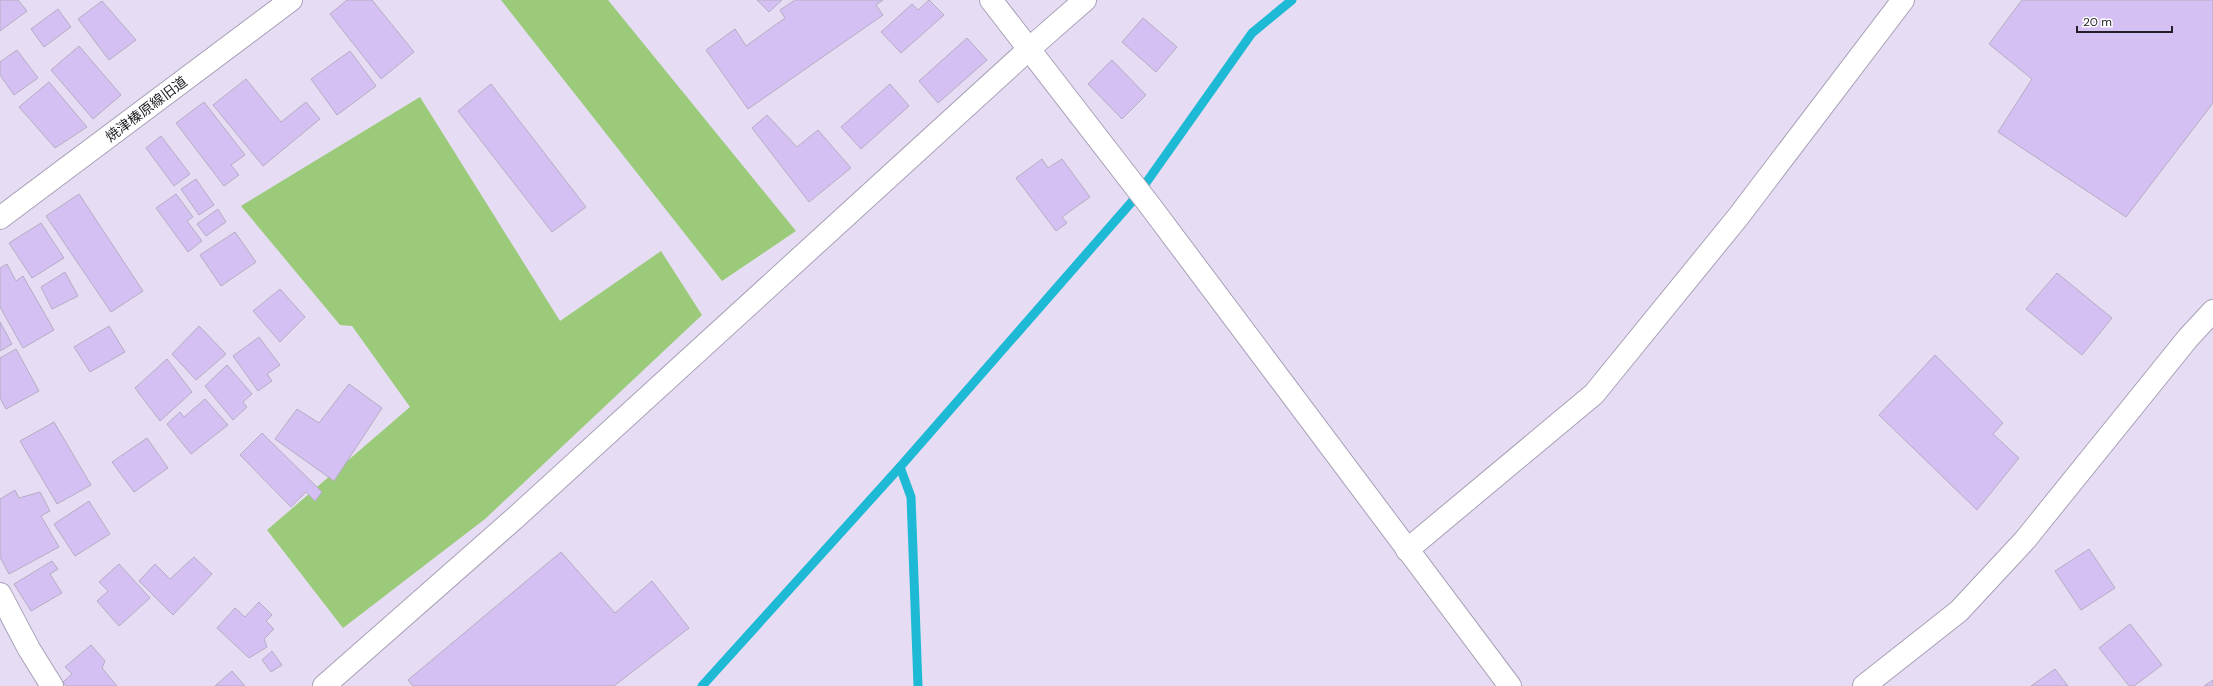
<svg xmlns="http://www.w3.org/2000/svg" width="2213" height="686" viewBox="0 0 2213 686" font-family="'DM Sans','Noto Sans JP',sans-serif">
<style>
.green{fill:#9cca7b}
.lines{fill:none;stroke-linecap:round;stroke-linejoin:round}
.stream{stroke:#1eb9d4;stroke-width:9}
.building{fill:#d4c0f3;stroke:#b5adc3}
.minor-casing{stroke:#a8a0b6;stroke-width:24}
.minor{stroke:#fff;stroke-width:22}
.labels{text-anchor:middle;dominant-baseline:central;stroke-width:3;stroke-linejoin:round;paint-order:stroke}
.street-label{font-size:14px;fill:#221f27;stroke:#fff}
</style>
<rect width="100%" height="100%" fill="#e6ddf4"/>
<g class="green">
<polygon points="501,0 608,0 796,231 722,281"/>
<polygon points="420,97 560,321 661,251 702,315 485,519 343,628 267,530 410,407 352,326 340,325 241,206"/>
</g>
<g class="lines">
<g class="stream">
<polyline points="900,467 911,497 918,686"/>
<polyline points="702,686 900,467 1136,197 1252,33 1292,0"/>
</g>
</g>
<g class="building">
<polygon points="0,0 18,0 27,11 0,31"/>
<polygon points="347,0 372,0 414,52 381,79 330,14"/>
<polygon points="757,0 782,0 769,12"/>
<polygon points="795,0 883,0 876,5 883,15 748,109 706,50 735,29 746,46 785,18 780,10"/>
<polygon points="929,0 944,15 901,53 881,32 912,4 918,10"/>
<polygon points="2022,0 2213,0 2213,103 2126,217 1998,132 2032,79 1989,44"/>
<polygon points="102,1 136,40 109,60 78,19"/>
<polygon points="58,9 71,27 44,47 31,29"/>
<polygon points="1143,18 1177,47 1156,72 1122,42"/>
<polygon points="967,38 987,60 938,103 919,81"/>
<polygon points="79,46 121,95 93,119 51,70"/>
<polygon points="17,50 38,78 14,95 0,75 0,62"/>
<polygon points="350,51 376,86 337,115 311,79"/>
<polygon points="1112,60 1146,95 1122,119 1088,84"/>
<polygon points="246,79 281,122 306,102 320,119 263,166 213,105"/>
<polygon points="49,82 87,127 55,148 19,107"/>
<polygon points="491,84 586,207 552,232 458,111"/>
<polygon points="890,84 909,106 861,149 841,127"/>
<polygon points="204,102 245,155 231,165 239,175 224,186 176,123"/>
<polygon points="767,115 797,147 818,130 851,168 809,202 752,128"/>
<polygon points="161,136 190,174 174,186 146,148"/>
<polygon points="1042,159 1048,168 1062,159 1090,197 1062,217 1067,223 1056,231 1016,178"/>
<polygon points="196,179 214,205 199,215 181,189"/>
<polygon points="79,194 143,291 111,312 46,216"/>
<polygon points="176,194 193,217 187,221 202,241 188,252 156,208"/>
<polygon points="218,209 226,222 206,236 197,224"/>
<polygon points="41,223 64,258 32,278 9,243"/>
<polygon points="235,232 256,262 221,286 200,255"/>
<polygon points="7,264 16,281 23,276 54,330 23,348 0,307 0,268"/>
<polygon points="65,272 78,296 52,309 41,287"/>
<polygon points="2057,273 2112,318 2082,355 2026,309"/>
<polygon points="280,289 305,317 280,342 253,311"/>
<polygon points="0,322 12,344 0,351"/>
<polygon points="109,326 125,352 90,372 74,347"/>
<polygon points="199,326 226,354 196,380 172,354"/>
<polygon points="259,337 280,365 267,374 272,381 258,391 233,356"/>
<polygon points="16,349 39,391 6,409 0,398 0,358"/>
<polygon points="1935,355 2003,423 1993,434 2019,458 1977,510 1879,415"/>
<polygon points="167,359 192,392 160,421 135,388"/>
<polygon points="227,365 252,394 243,402 247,407 233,420 205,386"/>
<polygon points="349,384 382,408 334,481 275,439 297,409 319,423"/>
<polygon points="205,399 228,425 191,454 167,424 180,412 184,417"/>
<polygon points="54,422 91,485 57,504 20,441"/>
<polygon points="262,433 322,492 315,501 306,492 291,507 240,455"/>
<polygon points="147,438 168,468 134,492 112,462"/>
<polygon points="15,490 19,498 40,492 50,511 41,516 59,547 9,574 0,557 0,499"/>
<polygon points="89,501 110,534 75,556 54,524"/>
<polygon points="2089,549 2115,588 2081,610 2055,571"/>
<polygon points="561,552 615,613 652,581 689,628 614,686 413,686 408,680"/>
<polygon points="194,557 212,574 173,615 139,581 155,564 170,579"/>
<polygon points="52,561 58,569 50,574 62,593 31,611 14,584"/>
<polygon points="119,564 150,598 119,626 97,601 108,591 99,582"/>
<polygon points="259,602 272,615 266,621 274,629 264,639 267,647 249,658 217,628 235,608 245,617"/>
<polygon points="2130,624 2162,665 2134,686 2129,686 2099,648"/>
<polygon points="91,645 105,661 102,668 117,686 66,686 63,682 72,674 65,667"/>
<polygon points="272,651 282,665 271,672 262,660"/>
<polygon points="2055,669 2068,686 2031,686"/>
<polygon points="232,671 245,686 215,686"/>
<polygon points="2213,680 2213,686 2204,686"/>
</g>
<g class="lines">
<g class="minor-casing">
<g id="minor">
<polyline points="991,0 1151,207 1510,686"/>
<polyline points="0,218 291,0"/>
<polyline points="1407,550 1594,394 1738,217 1903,0"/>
<polyline points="0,594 29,649 52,686"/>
<polyline points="324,686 515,518 1029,49 1085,0"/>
<polyline points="1864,686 1959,611 2025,540 2188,338 2213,311"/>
</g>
</g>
<use href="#minor" class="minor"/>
</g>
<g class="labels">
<g class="street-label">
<text transform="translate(146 109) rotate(-37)">焼津榛原線旧道</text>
</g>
</g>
<path d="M2077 26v6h95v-6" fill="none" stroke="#221f27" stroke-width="2"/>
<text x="2083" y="26" font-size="12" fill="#221f27" stroke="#ffffff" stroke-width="3" paint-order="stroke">20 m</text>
</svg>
